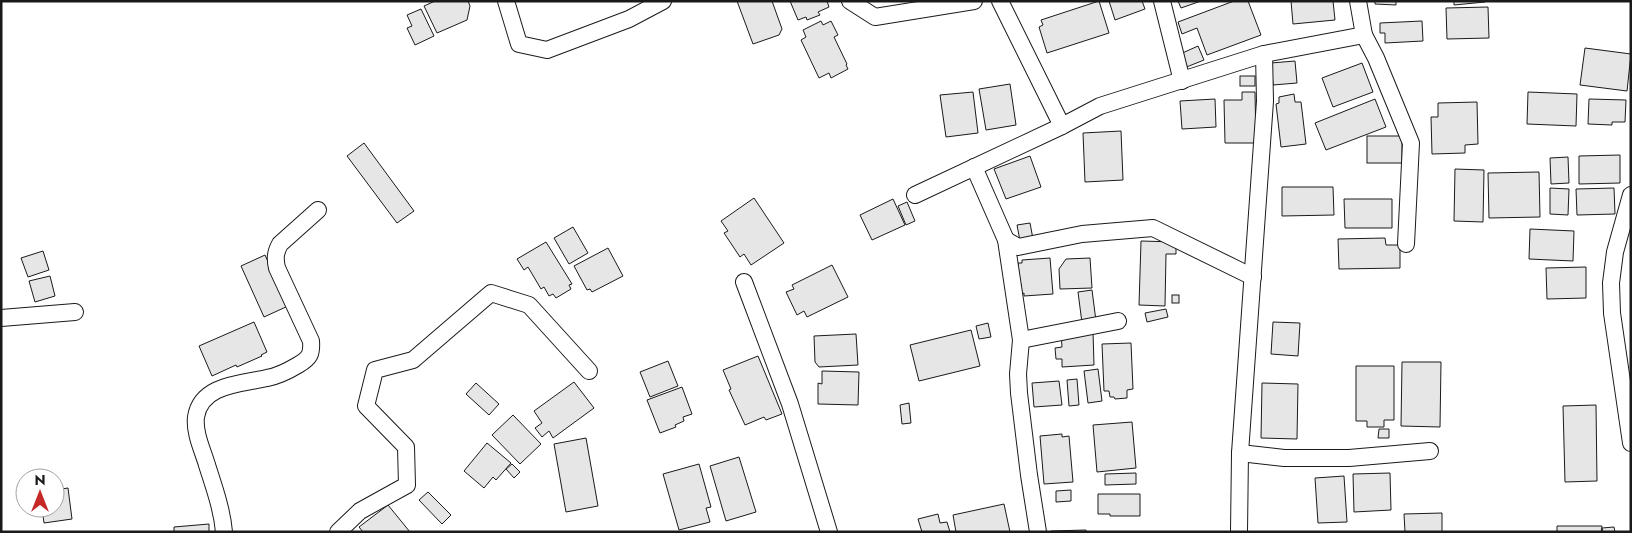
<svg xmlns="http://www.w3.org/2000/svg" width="1632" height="533" viewBox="0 0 1632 533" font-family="Jost,sans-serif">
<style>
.building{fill:#e6e6e6;stroke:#1a1a1a}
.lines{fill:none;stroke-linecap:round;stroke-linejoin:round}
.street-casing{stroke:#1a1a1a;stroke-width:18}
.street{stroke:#fff;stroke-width:16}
</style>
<rect width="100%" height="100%" fill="#fff"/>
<g class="building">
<polygon points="435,1 468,1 470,6 467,20 437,33 424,6"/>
<polygon points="737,1 772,1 782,29 779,35 753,44"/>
<polygon points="790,1 827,1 829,7 818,12 820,15 807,20 806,17 798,20"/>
<polygon points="1099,1 1109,33 1047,53 1039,27 1043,25 1041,20"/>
<polygon points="1109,1 1142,1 1145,9 1115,20"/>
<polygon points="1178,1 1201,1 1181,8"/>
<polygon points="1234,1 1248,1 1261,35 1207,55 1197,28 1182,34 1178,22"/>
<polygon points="1291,1 1333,1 1335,20 1293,24"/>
<polygon points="1375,1 1396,1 1396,5 1375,4"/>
<polygon points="1454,1 1485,1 1485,2 1454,5"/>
<polygon points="1488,7 1489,38 1447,39 1446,8"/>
<polygon points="421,9 434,36 415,45 407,28 412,26 407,15"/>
<polygon points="821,21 823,25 831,21 838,35 834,37 847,64 846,65 848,69 831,78 829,73 819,78 801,40 806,37 803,30"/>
<polygon points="1422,21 1423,41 1385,43 1385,33 1380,33 1380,23"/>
<polygon points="1198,46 1204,60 1184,68 1178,55"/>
<polygon points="1585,48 1631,54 1627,91 1580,85"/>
<polygon points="1295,61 1297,83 1273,85 1271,63"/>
<polygon points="1362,63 1373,92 1333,107 1322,78"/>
<rect x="1240" y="76" width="15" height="10"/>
<polygon points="1010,84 1016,125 986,130 979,89"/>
<polygon points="973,92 978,133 946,137 940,95"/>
<polygon points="1242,92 1255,92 1256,143 1225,143 1224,100 1242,100"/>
<polygon points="1528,92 1577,94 1576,126 1527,124"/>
<polygon points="1294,94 1295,102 1301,102 1306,144 1281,147 1276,104 1279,103 1279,97"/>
<polygon points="1215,99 1216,127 1182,129 1180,101"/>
<polygon points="1375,99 1386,127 1326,150 1315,123"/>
<polygon points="1589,99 1626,100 1625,122 1612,122 1612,125 1588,124"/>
<polygon points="1477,102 1478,144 1465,145 1465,153 1432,154 1431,117 1438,117 1438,103"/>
<polygon points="1121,131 1123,180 1085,182 1083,133"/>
<rect x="1367" y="136" width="35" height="27"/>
<polygon points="364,143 414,211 397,223 347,156"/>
<polygon points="1620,155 1620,183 1579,184 1579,156"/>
<polygon points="1030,156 1041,187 1006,199 994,169"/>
<polygon points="1568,157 1569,183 1551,184 1550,158"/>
<polygon points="1455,169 1484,170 1483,222 1454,221"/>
<polygon points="1539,172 1540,217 1489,218 1488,173"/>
<polygon points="1282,187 1333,187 1334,215 1282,216"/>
<polygon points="1550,188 1569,189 1568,215 1550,214"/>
<polygon points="1614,188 1615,214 1577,215 1576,189"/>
<polygon points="754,198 784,243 751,265 744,254 740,257 724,233 728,231 721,221"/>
<polygon points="893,199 905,225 872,240 860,215"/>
<polygon points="1344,199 1392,199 1392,228 1345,228"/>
<polygon points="907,202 915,221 906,225 898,206"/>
<polygon points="1030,223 1033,239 1020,241 1017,225"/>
<polygon points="573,227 588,253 569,264 554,238"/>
<polygon points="1530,229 1574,231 1573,261 1529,259"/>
<polygon points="1385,238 1386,245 1400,245 1400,268 1339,269 1338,239"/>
<polygon points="1141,241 1176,242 1176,254 1166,254 1165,306 1139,305"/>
<polygon points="546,242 572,284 569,285 571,289 556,298 553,294 549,296 544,287 541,289 528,267 524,270 517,259"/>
<polygon points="608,248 623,276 592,292 590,289 587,290 574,266"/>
<polygon points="43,251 49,270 28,277 21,258"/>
<polygon points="265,255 288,306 264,317 241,266"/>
<polygon points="1050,258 1053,294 1024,296 1024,293 1022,294 1021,284 1020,285 1018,263 1022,263 1022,260"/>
<polygon points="1090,258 1092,288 1060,289 1059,269 1066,259"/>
<polygon points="832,265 848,297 807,317 804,311 797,315 786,292 794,289 792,285"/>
<polygon points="1586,267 1586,298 1547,299 1546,268"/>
<polygon points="50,276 55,296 35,302 29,281"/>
<polygon points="1092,290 1096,321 1082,323 1078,292"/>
<rect x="1172" y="295" width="7" height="8"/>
<polygon points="1166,309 1168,317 1147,322 1145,313"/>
<polygon points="254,322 267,352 261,355 262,356 237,367 236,365 212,376 199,346"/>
<polygon points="1273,322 1300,323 1298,356 1271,354"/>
<polygon points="988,323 991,337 979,339 976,326"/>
<polygon points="971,330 980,366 919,381 910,345"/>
<polygon points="1093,332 1094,365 1062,367 1062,359 1056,359 1055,348 1062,347 1061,333"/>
<polygon points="856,334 858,365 819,367 815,362 814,336"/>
<polygon points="1131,343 1133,389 1127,390 1127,398 1115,399 1114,397 1110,397 1109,391 1104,391 1102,344"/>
<polygon points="758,356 782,414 766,420 764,417 745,425 729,390 731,389 723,370"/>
<polygon points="668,361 678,386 650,397 640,372"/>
<polygon points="1402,362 1441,362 1440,427 1401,426"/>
<polygon points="1356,366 1394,366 1394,420 1384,420 1384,427 1367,427 1367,421 1356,421"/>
<polygon points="1098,369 1102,401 1088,403 1084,371"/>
<polygon points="822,371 859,372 858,405 818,404 818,383 822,384"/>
<polygon points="1077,379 1079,405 1069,406 1067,380"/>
<polygon points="1059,381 1062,405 1034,407 1032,383"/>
<polygon points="574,382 594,408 553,438 549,431 542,437 535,428 542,423 534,411"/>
<polygon points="476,383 499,404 489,415 466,394"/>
<polygon points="1262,383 1298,384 1297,439 1261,438"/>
<polygon points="682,387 692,414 683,417 684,421 675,425 676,427 660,433 647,400"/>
<polygon points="909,403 911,423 902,424 900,405"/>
<polygon points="1596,405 1597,481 1565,482 1563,406"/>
<polygon points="513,415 541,444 520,464 492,435"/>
<polygon points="1132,422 1136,468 1097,472 1093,425"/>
<polygon points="1379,429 1389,429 1389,438 1378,438"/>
<polygon points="1062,434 1062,437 1069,436 1073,482 1044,484 1040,436"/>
<polygon points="586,438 598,506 566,512 554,444"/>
<polygon points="487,443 511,463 496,480 493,477 484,488 464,471"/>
<polygon points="739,457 756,512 726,521 710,466"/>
<polygon points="512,464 520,472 514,478 506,469"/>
<polygon points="699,464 711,507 706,508 710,522 679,530 663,474"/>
<polygon points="1136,473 1136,484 1105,485 1105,474"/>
<polygon points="1390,473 1391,510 1354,512 1353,474"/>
<polygon points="1344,476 1347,522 1318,523 1315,478"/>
<polygon points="68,488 72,519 44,523 42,508 55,508 55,490"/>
<polygon points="1071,490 1071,501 1056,502 1056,491"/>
<polygon points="428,492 451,515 442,524 419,500"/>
<polygon points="1098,494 1140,494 1140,516 1110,516 1110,514 1098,514"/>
<polygon points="1004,504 1010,532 956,532 953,515"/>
<polygon points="388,505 410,532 363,532 359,527"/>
<polygon points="1442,513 1442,532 1405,532 1404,514"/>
<polygon points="938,514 940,523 947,522 950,532 922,532 918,519"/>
<polygon points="209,524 209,532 174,532 174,527"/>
<polygon points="1557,526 1602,526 1601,532 1557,532"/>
<polygon points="1614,527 1615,532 1603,532 1602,528"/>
<polygon points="1086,530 1086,532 1051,532 1051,531"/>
</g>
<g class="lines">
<g class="street-casing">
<g id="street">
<polyline points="506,1 519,44 547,50 629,19 663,1"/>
<polyline points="850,1 875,17 974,1"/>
<polyline points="1000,1 1062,126"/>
<polyline points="1162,1 1182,81"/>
<polyline points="1364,35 1376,58 1411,143 1406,244"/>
<polyline points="974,167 1006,240 1021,340 1018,374 1019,393 1029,475 1038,532"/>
<polyline points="915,195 1062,126 1100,106 1264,54 1364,35 1358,1"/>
<polyline points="1631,195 1615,252 1611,283 1612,313 1631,443"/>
<polyline points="1006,240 1018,247 1082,234 1153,228 1253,277"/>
<polyline points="744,282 790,404 829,532"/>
<polyline points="1,318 75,312"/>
<polyline points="1021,340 1118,321"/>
<polyline points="1240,453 1284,458 1349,458 1430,451"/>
<path d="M224,532C222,509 214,487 207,465C203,451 194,433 196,417C201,384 241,384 267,378C279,376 288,371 298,365C310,358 312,354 311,341L277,268C275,259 275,253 280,244L318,210"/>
<polyline points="338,532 360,511 407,485 406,447 366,406 375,370 413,360 491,293 529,305 589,371"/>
<polyline points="1239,532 1240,453 1265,101 1264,54"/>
</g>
</g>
<use href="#street" class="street"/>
</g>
<rect width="1632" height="533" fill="none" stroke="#1a1a1a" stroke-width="5"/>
<g transform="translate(40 493)"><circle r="24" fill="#ffffff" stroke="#a3a3a3"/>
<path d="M0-4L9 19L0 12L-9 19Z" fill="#c62828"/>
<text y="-8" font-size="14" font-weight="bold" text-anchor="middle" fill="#1a1a1a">N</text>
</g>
</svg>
